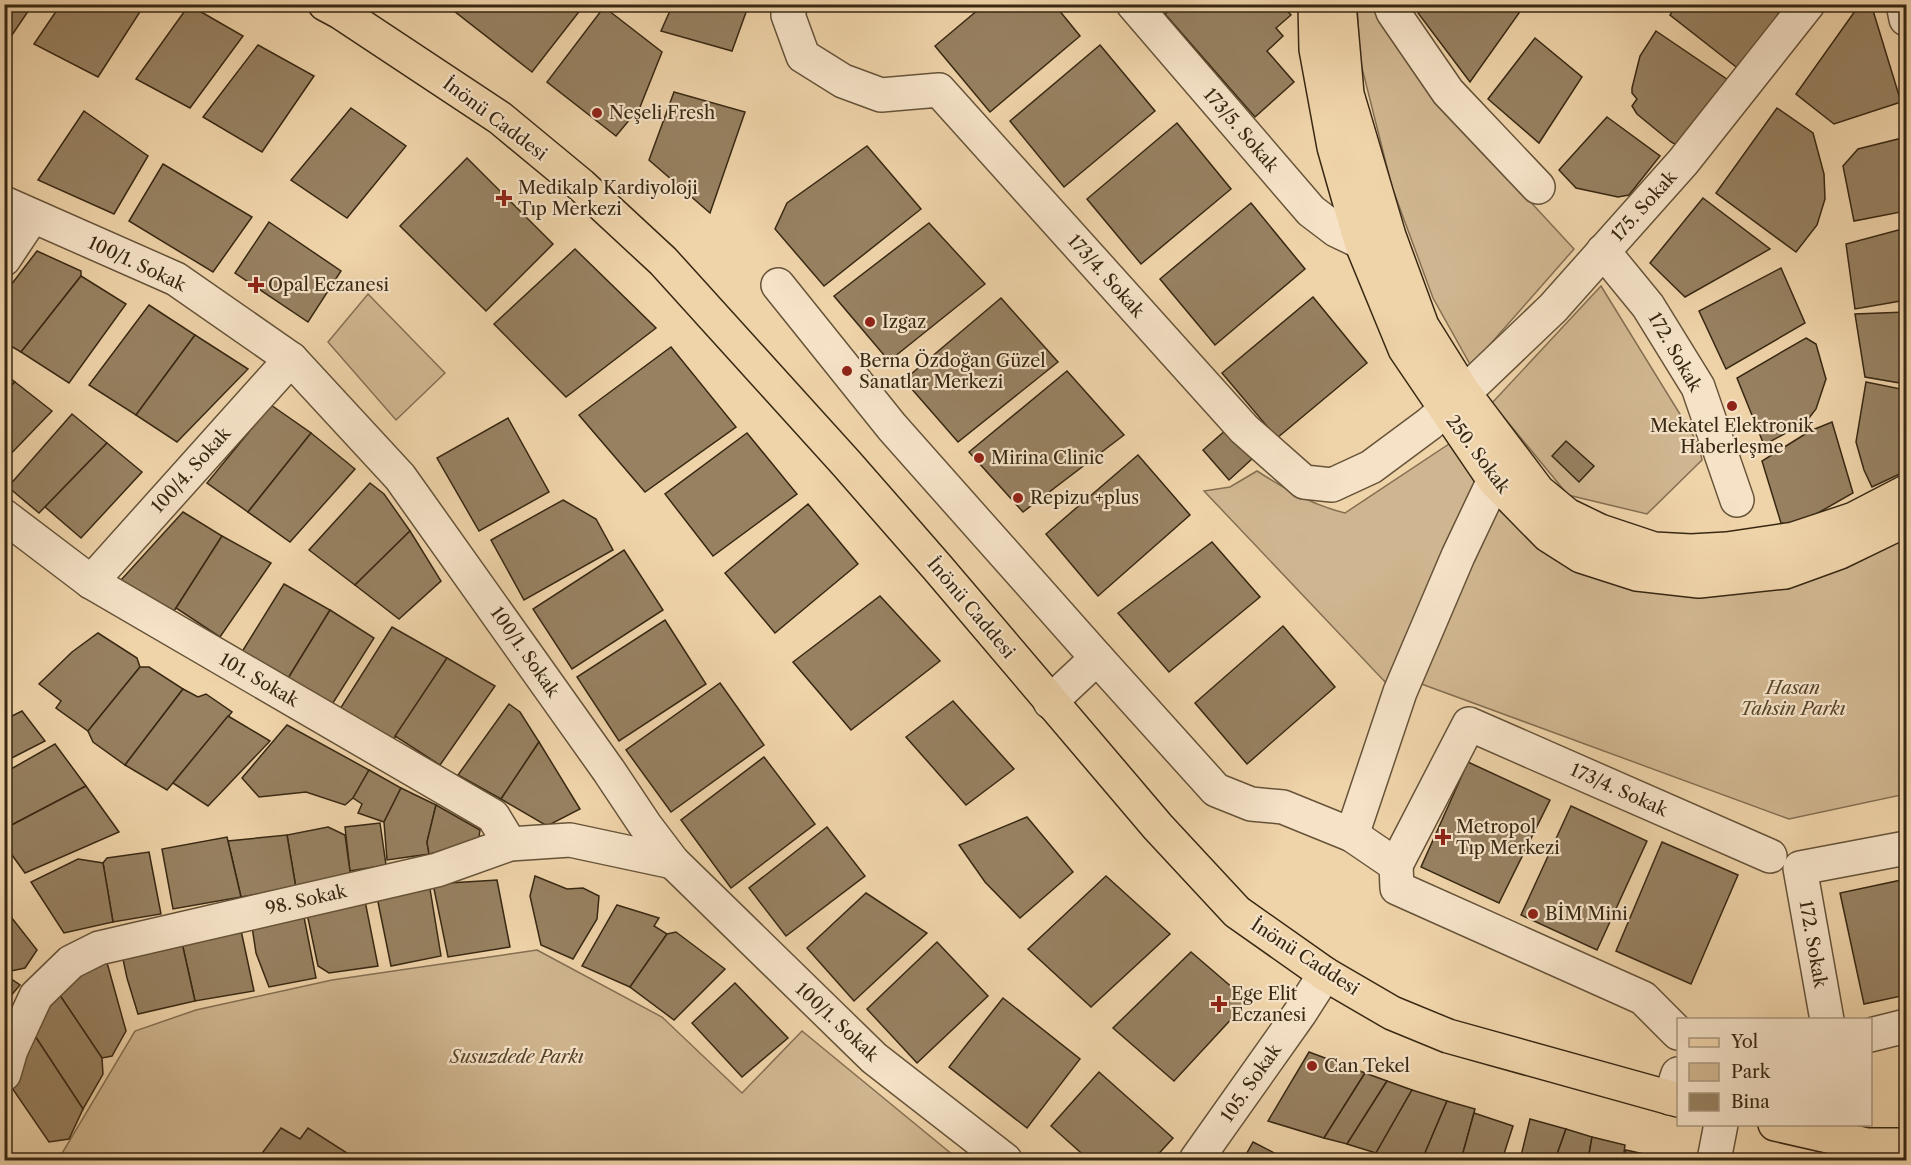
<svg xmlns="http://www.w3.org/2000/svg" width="1911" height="1165" viewBox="0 0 1911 1165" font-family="'Libre Caslon Text',serif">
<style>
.green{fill:#d0b690;stroke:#846f52;stroke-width:1.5}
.building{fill:#978161;stroke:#382813;stroke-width:1.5}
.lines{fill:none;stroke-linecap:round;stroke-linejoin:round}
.minor-casing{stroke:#665338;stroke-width:36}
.major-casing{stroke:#382813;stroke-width:36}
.minor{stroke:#f5e2c7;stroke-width:33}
.major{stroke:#efd3a9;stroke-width:33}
.poi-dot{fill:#8f2418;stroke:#f5e2c7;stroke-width:2}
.labels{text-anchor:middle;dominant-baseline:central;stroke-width:4.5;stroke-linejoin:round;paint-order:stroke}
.poi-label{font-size:18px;fill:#382813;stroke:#f5e2c7;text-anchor:start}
.street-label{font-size:18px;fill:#382813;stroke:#f5e2c7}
.park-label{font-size:18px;font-style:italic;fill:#56442c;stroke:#f5e2c7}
</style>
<rect width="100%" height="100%" fill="#efd3a9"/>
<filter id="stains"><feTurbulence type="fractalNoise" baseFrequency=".00333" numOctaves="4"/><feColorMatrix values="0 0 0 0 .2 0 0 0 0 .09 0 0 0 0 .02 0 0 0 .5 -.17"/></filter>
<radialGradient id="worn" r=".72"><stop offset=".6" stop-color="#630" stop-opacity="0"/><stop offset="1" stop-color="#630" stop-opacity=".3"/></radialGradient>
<g class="green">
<polygon points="1357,5 1381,5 1451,116 1574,249 1471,366 1433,298 1392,187 1360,60"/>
<polygon points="1601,286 1699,445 1702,460 1647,514 1568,495 1492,403"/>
<polygon points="368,294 445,373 396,420 328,342"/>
<path d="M1449,444L1477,484L1387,684L1204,491L1230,487L1257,471C1285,489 1312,505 1345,513Z"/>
<polygon points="1495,495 1568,561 1906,528 1906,794 1789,819 1416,682"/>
<polygon points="537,950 662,1017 742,1093 802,1031 959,1160 58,1160 135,1031 196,1010 332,980"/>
</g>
<g class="building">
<polygon points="4,4 33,4 10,38 4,35"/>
<polygon points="61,4 145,4 98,77 34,44"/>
<polygon points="445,4 585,4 532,72"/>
<polygon points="673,4 749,4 732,51 661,31"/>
<polygon points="985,4 1054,4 1080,36 990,112 935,46"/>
<polygon points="1176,4 1282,4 1291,15 1276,28 1283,36 1267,51 1294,82 1255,117 1165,14"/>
<polygon points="1430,4 1523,4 1524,6 1470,82 1418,13"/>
<polygon points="1677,4 1767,4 1779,13 1740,70 1670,15"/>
<polygon points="1860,4 1871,4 1901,102 1834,124 1796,94"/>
<polygon points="189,5 243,36 190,108 136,79"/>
<polygon points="604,7 662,52 640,107 616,136 547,82"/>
<polygon points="1656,31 1731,82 1682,148 1671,142 1637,114 1632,106 1637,99 1632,93 1632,88 1640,56"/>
<polygon points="1535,38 1582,77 1539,143 1488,99"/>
<polygon points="258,45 314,76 262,152 203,117"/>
<polygon points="1100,45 1155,111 1064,187 1010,121"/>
<polygon points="674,92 745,112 710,213 649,160"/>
<polygon points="351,108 406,146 347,218 291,180"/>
<polygon points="1777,108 1813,133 1824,174 1825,199 1817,225 1796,252 1716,193"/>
<polygon points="84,111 148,156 114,214 38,180"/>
<polygon points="1607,117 1660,156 1629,195 1618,197 1576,188 1559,170"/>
<polygon points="1177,123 1231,189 1141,264 1087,199"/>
<polygon points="1906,137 1906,211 1854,221 1843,166 1858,149"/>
<polygon points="867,146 921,209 824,286 775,229 787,203"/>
<polygon points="467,158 553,244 486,311 400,226"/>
<polygon points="163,164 252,217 213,272 129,221"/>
<polygon points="1703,198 1770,249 1685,297 1650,263"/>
<polygon points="1251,203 1305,269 1215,345 1160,279"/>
<polygon points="269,222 341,271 308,322 235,273"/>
<polygon points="929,223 985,284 889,361 834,296"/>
<polygon points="1906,228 1906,300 1855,309 1846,244"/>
<polygon points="575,249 656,328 566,397 494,324"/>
<polygon points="37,251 81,271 81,276 21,352 4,342 4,294"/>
<polygon points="1781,268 1805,323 1726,369 1699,311"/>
<polygon points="81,276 126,304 69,383 21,352"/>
<polygon points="1313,297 1367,363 1277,438 1222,373"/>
<polygon points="1001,298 1058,362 958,442 904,380"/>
<polygon points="149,305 195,335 136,415 89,385"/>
<polygon points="1906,312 1906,384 1865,377 1855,314"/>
<polygon points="195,335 248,369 177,442 136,415"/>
<polygon points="1806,338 1816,344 1826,379 1816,409 1806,422 1764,445 1737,378"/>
<polygon points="671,347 736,427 645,492 579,415"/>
<polygon points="1067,371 1124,435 1023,512 969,452"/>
<polygon points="4,373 15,382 4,393"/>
<polygon points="15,382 52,411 4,461 4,393"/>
<polygon points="1866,382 1906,390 1906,471 1872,487 1864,470 1856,442"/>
<polygon points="271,405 311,433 248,512 207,483"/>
<polygon points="72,414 107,443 39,513 8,487"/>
<polygon points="508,418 549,492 479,531 437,458"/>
<polygon points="1832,422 1853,493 1795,526 1781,523 1762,461 1810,431"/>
<polygon points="1227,429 1253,458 1229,480 1203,450"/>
<polygon points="311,433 355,469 290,542 248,512"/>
<polygon points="747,433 797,494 713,556 665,494"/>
<polygon points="1566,441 1594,466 1579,482 1552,456"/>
<polygon points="107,443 142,472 81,538 45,507"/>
<polygon points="1138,455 1190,515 1098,596 1046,534"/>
<polygon points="370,483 384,494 410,531 355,585 309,550"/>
<polygon points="563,500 596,519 613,550 524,600 491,540"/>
<polygon points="808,504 858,564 775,633 725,573"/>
<polygon points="183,512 222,536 174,611 121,580"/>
<polygon points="410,531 441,581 399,619 355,585"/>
<polygon points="222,536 271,563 220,637 176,608"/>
<polygon points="1212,542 1260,597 1169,672 1118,613"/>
<polygon points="624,550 663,610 572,669 533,609"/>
<polygon points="284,584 330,610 287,680 240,655"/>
<polygon points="880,596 940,661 851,730 793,662"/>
<polygon points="330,610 374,638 331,706 287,680"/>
<polygon points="665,620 706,684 619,741 577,677"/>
<polygon points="1283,626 1335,687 1247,764 1195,703"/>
<polygon points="392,627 447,658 392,742 340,709"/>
<polygon points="98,633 137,658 140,667 88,731 56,708 61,701 39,684 72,652"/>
<polygon points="447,658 495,686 440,765 395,736"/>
<polygon points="140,667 149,667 183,689 125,765 93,742 88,731"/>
<polygon points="720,683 764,745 671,812 626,750"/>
<polygon points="183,689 198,697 206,694 232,712 167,790 125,765"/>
<polygon points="953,701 1014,769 966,805 906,737"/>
<polygon points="509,704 520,712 539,742 501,799 458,775"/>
<polygon points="22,711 45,741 4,762 4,720"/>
<polygon points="228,716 270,741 208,806 173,783"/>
<polygon points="287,725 369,770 353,798 345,805 306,792 259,797 242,778"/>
<polygon points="539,742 580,809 547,826 501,799"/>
<polygon points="55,744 86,786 4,829 4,773"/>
<polygon points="764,757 815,824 731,888 681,820"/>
<polygon points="1468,762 1550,800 1499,903 1421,867"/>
<polygon points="369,770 401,788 384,822 358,813 362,804 353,798"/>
<polygon points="86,786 119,832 25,873 4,844 4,829"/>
<polygon points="401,788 436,805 427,842 429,854 387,860 384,822"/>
<polygon points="436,805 480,830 478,844 429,854 427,842"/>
<polygon points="1571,806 1647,841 1597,950 1521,915"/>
<polygon points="1027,817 1073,872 1020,918 985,882 959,845"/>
<polygon points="380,823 386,865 350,871 345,827"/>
<polygon points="328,827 345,835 351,879 296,888 287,835"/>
<polygon points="827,827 865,876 786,936 749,888"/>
<polygon points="287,835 296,888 241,897 228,841"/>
<polygon points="227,837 241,897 173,909 162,849"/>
<polygon points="1662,842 1738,875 1691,984 1616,951"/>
<polygon points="149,852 161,914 113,922 103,863 107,858"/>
<polygon points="78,859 103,863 113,922 64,933 31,882"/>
<polygon points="535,876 567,889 583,888 599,896 597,919 573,959 541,945 530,896"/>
<polygon points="1106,876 1170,934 1091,1007 1028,949"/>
<polygon points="1906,879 1906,995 1864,1004 1840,893"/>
<polygon points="497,880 510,947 448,957 433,884"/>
<polygon points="430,889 441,956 391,966 377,897"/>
<polygon points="866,893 927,933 854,1001 807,948"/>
<polygon points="364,896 378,966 329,973 318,966 305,904"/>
<polygon points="617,905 659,918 654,926 667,934 630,987 582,966"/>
<polygon points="302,907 316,978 269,987 256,953 251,920"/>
<polygon points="4,908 37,950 25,968 11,971 4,966"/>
<polygon points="239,921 254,991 195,1001 180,934"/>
<polygon points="676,932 725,969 674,1020 630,987 667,934"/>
<polygon points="180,934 195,1001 138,1014 127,978 120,945"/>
<polygon points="937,942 988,996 917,1063 867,1009"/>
<polygon points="1191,952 1248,1001 1174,1081 1113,1028"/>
<polygon points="106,959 126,1031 112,1056 102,1058 55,988"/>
<polygon points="4,974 20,985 4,1004"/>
<polygon points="735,983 788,1038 742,1077 692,1023"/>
<polygon points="55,988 102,1058 103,1074 83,1109 35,1036"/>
<polygon points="1003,998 1080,1059 1027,1128 949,1067"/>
<polygon points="35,1036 83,1109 69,1139 49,1142 12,1088"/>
<polygon points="1309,1052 1365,1073 1324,1138 1268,1121"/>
<polygon points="1099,1072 1173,1138 1153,1160 1089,1160 1051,1126"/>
<polygon points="1365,1073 1387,1081 1347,1144 1324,1138"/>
<polygon points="1387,1081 1412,1090 1376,1153 1347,1144"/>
<polygon points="1412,1090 1447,1101 1422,1160 1401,1160 1376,1153"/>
<polygon points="1447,1101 1475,1109 1461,1160 1422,1160"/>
<polygon points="1474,1113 1513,1126 1502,1160 1461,1160"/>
<polygon points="1530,1119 1566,1129 1555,1160 1520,1160"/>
<polygon points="281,1128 300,1139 308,1128 350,1155 346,1160 257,1160"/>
<polygon points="1566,1129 1592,1137 1588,1160 1555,1160"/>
<polygon points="1592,1137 1625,1145 1623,1160 1588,1160"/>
<polygon points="1253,1142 1288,1160 1243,1160"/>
<polygon points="1626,1150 1671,1160 1623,1160"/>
</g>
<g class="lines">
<g class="minor-casing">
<g id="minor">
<polyline points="791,4 788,15 803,56 843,81 881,95 939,90 1244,429 1304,482 1332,485 1371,467 1429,424 1445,410"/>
<polyline points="1133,4 1311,211 1336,230 1361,242"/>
<polyline points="1390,4 1393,12 1448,92 1538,187"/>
<polyline points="1903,4 1906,19"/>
<polyline points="4,203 176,279 291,359 400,477 609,771 645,825 673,862 874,1058 1005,1160"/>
<polyline points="1603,251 1648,306 1698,387 1737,500"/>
<polyline points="4,259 32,217"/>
<polyline points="778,285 892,427 1097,658 1216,790 1251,804 1283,807 1352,835 1396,865 1397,888 1643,998 1678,1033"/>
<polyline points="1464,393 1553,308 1683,162 1808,4"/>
<polyline points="4,516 91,582 493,816 510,844"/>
<polyline points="91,582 291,359"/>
<polyline points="1050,702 1097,658"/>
<polyline points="1352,835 1400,692 1458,556 1494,480"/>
<polyline points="1396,865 1469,724 1770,856"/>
<polyline points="1827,1020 1800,868 1906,848"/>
<polyline points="1870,1035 1906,1026"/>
<polyline points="4,1074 11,1050 36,996 71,962 99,948 437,870 510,844 570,840 673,862"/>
<polyline points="1670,1098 1678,1074"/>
<polyline points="1196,1160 1300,1013 1325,974"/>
<polyline points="1714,1160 1721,1124"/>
</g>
</g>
<g class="major-casing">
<g id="major">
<polyline points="325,4 340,12 500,118 581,185 663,261 846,463 937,567 1158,827 1237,912 1325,974 1392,1013 1448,1036 1678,1100"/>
<polyline points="1315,4 1316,49 1334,147 1361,242 1405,349 1494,480 1548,535 1581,556 1637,574 1699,581 1785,572 1840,552 1906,520"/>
<polyline points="1339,4 1347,94 1389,236 1422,326 1464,393 1538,491 1567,515 1600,531 1654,549 1691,551 1727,549 1794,539 1854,519 1906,492"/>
<polyline points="1775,1124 1867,1145 1906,1145"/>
</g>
</g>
<use href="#minor" class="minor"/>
<use href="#major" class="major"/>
</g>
<g class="poi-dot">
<circle cx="597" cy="113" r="6"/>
<path d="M501 189h6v6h6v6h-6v6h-6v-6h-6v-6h6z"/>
<path d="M253 276h6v6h6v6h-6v6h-6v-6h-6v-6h6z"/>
<circle cx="870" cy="322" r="6"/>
<circle cx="847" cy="371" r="6"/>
<circle cx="1732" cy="406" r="6"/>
<circle cx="979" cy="458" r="6"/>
<circle cx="1018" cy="498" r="6"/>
<path d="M1440 828h6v6h6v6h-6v6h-6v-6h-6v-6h6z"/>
<circle cx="1533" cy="914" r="6"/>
<path d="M1216 995h6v6h6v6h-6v6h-6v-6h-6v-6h6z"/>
<circle cx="1312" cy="1066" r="6"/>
</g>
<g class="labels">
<g class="poi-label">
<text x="609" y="113">Neşeli Fresh</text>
<text x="518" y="188">Medikalp Kardiyoloji<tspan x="518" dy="21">Tıp Merkezi</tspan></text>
<text x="268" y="285">Opal Eczanesi</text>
<text x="882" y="322">Izgaz</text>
<text x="859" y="361">Berna Özdoğan Güzel<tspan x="859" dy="21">Sanatlar Merkezi</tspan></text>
<text x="1732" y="426" text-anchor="middle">Mekatel Elektronik<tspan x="1732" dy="21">Haberleşme</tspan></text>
<text x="991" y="458">Mirina Clinic</text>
<text x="1030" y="498">Repizu +plus</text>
<text x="1456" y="827">Metropol<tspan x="1456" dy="21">Tıp Merkezi</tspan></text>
<text x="1545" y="914">BİM Mini</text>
<text x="1231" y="994">Ege Elit<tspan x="1231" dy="21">Eczanesi</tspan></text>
<text x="1324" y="1066">Can Tekel</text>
</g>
<g class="street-label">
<text transform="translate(495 119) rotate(37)">İnönü Caddesi</text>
<text transform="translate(1241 130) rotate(49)">173/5. Sokak</text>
<text transform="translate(1644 206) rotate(-48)">175. Sokak</text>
<text transform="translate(137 264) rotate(25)">100/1. Sokak</text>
<text transform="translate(1106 276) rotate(48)">173/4. Sokak</text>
<text transform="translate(1675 352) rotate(60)">172. Sokak</text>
<text transform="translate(1478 454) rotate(53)">250. Sokak</text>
<text transform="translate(191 470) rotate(-48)">100/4. Sokak</text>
<text transform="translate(971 608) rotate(50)">İnönü Caddesi</text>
<text transform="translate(525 652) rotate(55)">100/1. Sokak</text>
<text transform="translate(259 680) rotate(30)">101. Sokak</text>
<text transform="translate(1619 790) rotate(24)">173/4. Sokak</text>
<text transform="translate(306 900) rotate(-13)">98. Sokak</text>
<text transform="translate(1813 944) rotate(80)">172. Sokak</text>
<text transform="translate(1305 957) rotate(33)">İnönü Caddesi</text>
<text transform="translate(837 1022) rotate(43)">100/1. Sokak</text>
<text transform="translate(1251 1083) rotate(-55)">105. Sokak</text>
</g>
<g class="park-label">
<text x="1793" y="688">Hasan<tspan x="1793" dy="21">Tahsin Parkı</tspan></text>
<text x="517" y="1057">Susuzdede Parkı</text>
</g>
</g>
<rect width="1911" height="1165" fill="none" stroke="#efd3a9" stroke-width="24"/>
<rect x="6" y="6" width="1899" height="1153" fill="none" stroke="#382813" stroke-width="3"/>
<rect x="12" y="12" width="1887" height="1141" fill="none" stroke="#382813" stroke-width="1.5"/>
<rect x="1677" y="1018" width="195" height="108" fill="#f5e2c7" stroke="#a9987f" stroke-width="1.5"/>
<rect x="1689" y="1038" width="30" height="9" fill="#efd3a9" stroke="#a9987f" stroke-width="1.5"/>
<text x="1731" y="1048" font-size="18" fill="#382813">Yol</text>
<rect x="1689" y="1063" width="30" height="18" fill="#d0b690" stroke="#a9987f" stroke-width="1.5"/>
<text x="1731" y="1078" font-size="18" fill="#382813">Park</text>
<rect x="1689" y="1093" width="30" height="18" fill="#978161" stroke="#a9987f" stroke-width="1.5"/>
<text x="1731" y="1108" font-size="18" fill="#382813">Bina</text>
<rect width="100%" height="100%" filter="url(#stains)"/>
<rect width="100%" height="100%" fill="url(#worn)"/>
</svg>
